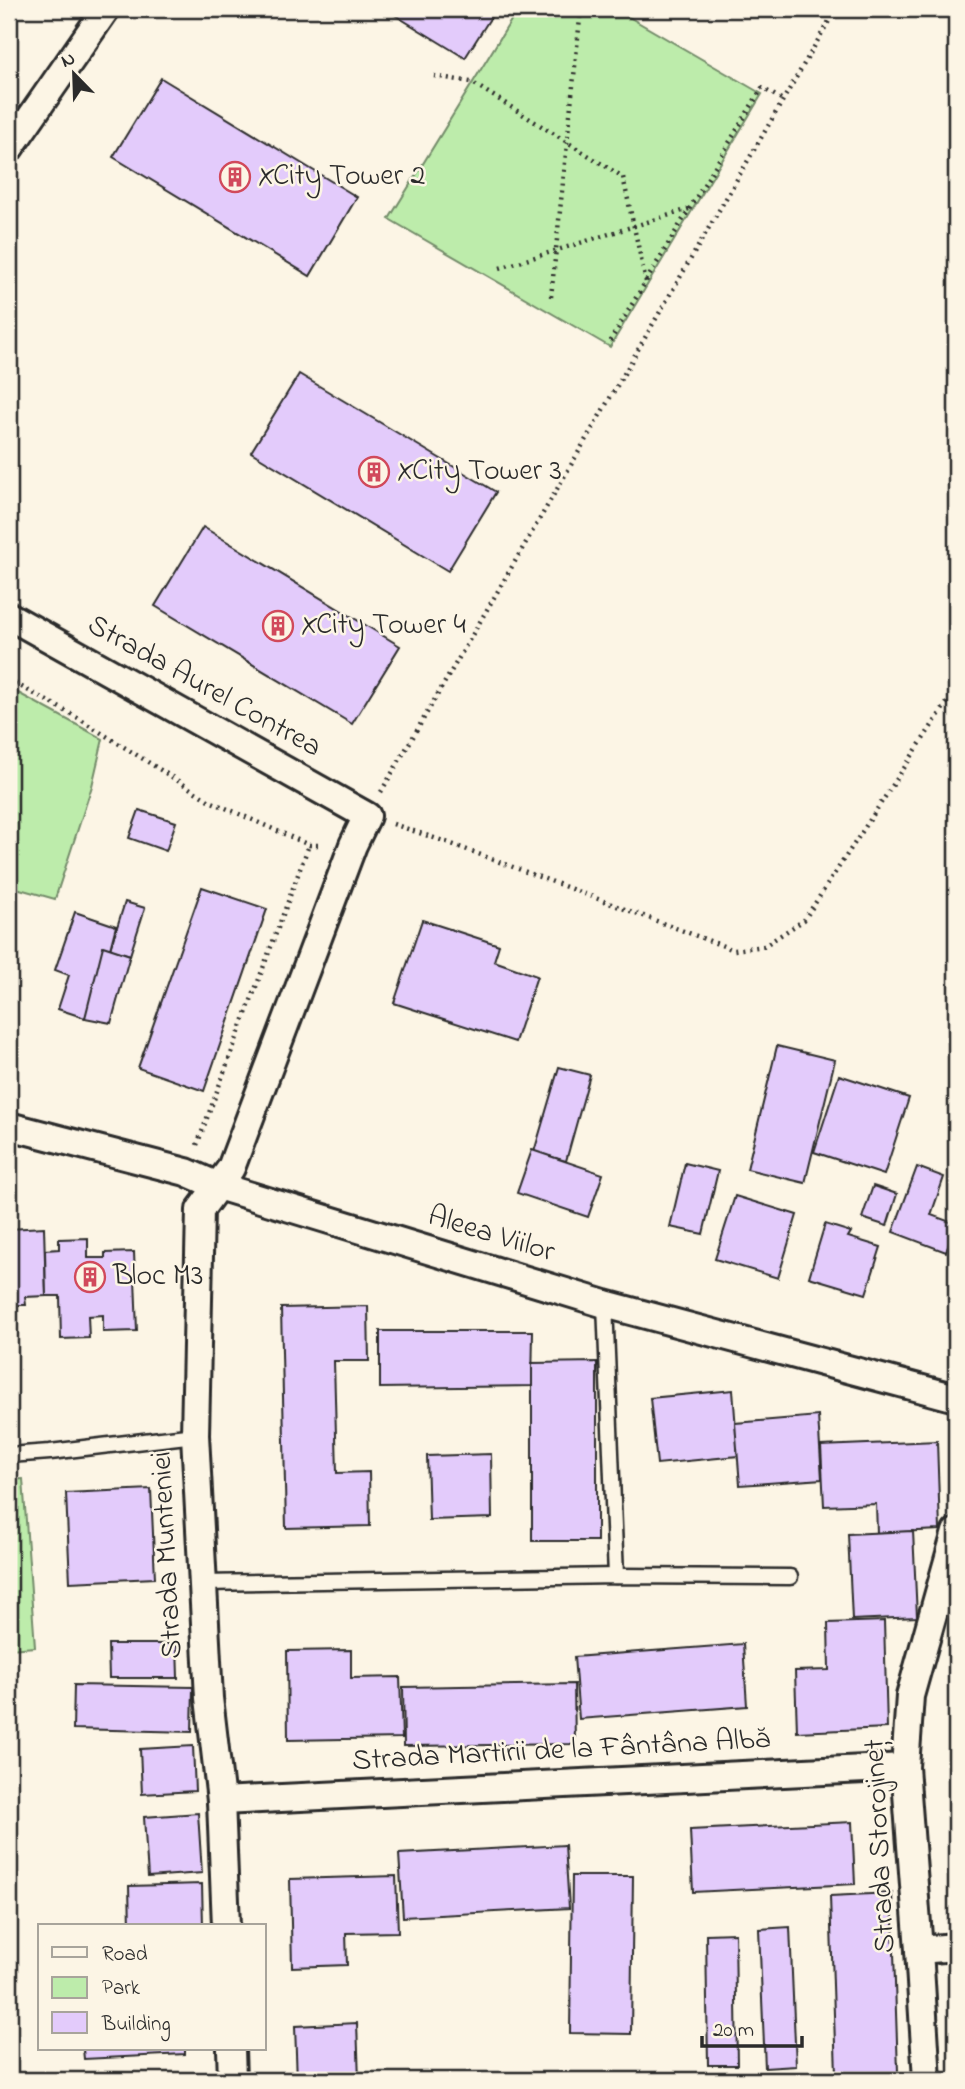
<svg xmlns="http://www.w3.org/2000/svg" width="965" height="2089" viewBox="0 0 965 2089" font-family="'Indie Flower',sans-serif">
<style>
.green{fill:#bdecab;stroke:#748c6b;stroke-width:2}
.building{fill:#e3cbfb;stroke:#2b2b2b;stroke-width:2}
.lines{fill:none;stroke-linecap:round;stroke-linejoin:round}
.lane-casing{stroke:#2b2b2b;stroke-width:19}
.street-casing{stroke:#2b2b2b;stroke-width:32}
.path{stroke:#2b2b2b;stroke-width:4.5;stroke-dasharray:2 5;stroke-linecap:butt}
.lane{stroke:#fcf5e5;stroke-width:14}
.street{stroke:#fcf5e5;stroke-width:26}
.labels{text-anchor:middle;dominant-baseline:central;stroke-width:5;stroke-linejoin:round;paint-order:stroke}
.poi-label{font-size:30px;fill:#2b2b2b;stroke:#fcf5e5;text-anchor:start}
.street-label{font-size:30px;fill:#2b2b2b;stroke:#fcf5e5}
</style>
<rect width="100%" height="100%" fill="#fcf5e5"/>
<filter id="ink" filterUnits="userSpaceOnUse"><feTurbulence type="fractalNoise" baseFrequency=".0143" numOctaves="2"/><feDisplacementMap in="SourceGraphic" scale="14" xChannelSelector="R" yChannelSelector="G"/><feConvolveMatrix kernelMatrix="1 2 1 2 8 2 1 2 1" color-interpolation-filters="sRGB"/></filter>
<g filter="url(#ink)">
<g class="green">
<polygon points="518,9 615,9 762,94 610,347 389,219"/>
<polygon points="9,688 103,739 92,786 55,899 9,886"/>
<polygon points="23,1479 35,1647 9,1649 9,1480"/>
</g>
<g class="building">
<polygon points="385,9 496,9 465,58"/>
<polygon points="161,78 357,197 310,276 113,157"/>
<polygon points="299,374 496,492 448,571 251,452"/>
<polygon points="203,527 400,646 352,724 155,606"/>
<polygon points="139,810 176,822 166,851 129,838"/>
<polygon points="202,887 267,909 204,1091 138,1068"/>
<polygon points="125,902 145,908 130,955 110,949"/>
<polygon points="75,912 116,926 110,949 85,1018 58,1009 69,975 55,970"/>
<polygon points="422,920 499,945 494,961 537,976 515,1042 394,1003"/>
<polygon points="103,946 130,955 111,1023 85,1018"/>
<polygon points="777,1046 835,1060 805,1183 747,1169"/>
<polygon points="559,1067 590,1075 566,1161 534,1152"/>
<polygon points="839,1075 909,1098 884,1175 814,1152"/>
<polygon points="532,1150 603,1174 588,1217 517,1193"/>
<polygon points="685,1163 718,1171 703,1234 670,1227"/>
<polygon points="917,1167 944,1177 931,1215 956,1224 946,1252 893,1232"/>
<polygon points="873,1186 897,1194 887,1226 862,1218"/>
<polygon points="735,1196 797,1215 778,1278 715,1259"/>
<polygon points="825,1224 851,1232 848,1237 881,1247 866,1294 809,1277"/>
<polygon points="44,1227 46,1296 25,1297 26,1305 9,1305 9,1229"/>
<polygon points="88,1238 88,1258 105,1258 105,1253 134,1252 137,1331 103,1332 103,1315 88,1316 89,1338 61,1339 60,1296 46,1296 45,1250 59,1249 59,1239"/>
<polygon points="368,1306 369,1361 334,1361 337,1473 369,1472 370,1526 286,1528 281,1308"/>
<polygon points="380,1331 533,1331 532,1386 380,1388"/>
<polygon points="597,1362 597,1541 532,1541 532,1363"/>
<polygon points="733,1390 738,1456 657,1464 650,1398"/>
<polygon points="818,1416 822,1479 740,1485 735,1423"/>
<polygon points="937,1441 940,1530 877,1533 876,1504 824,1506 821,1446"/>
<polygon points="491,1454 492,1518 429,1520 427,1456"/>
<polygon points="151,1489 155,1578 70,1582 66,1493"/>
<polygon points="913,1531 917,1617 852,1620 848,1534"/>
<polygon points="884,1621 887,1728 797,1732 795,1671 829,1670 828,1623"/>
<polygon points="108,1644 177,1644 178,1678 109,1678"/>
<polygon points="743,1644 747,1706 579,1719 574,1657"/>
<polygon points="351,1650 351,1678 400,1677 402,1738 288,1740 287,1651"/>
<polygon points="574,1684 575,1744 404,1746 403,1687"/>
<polygon points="74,1685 193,1687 192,1732 73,1729"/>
<polygon points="193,1746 195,1791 142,1794 140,1749"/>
<polygon points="198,1813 202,1873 148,1877 144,1817"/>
<polygon points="852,1822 855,1884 693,1892 690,1830"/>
<polygon points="565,1845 569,1908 403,1917 399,1854"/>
<polygon points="396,1876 398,1932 346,1933 347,1965 292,1967 290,1879"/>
<polygon points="572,1876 633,1876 631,2034 570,2033"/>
<polygon points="202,1884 203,1926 130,1926 129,1886"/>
<polygon points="892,1893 898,2072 836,2074 830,1896"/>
<polygon points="790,1927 796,2066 765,2068 759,1929"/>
<polygon points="735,1933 737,2065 708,2065 706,1934"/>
<polygon points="357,2023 359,2080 297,2080 295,2026"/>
<polygon points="83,2049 185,2049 185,2054 84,2059"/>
</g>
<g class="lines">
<g class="lane-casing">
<g id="lane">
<polyline points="605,1304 616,1576"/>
<polyline points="9,1455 50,1452 195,1435"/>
<polyline points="202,1583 616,1576 790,1577"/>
</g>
</g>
<g class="street-casing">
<g id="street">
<polyline points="9,149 106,9"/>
<polyline points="9,616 367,816 353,845 231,1168 200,1210 195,1435 209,1698 221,1801 226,1926"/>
<polyline points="9,1126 186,1172 218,1186 605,1304 956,1398"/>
<polyline points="221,1801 905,1767"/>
<polyline points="919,1950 956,1947"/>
<polyline points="231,2049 232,2080"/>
<polyline points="927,2080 919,1950 905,1767 910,1696 956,1532"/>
</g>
</g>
<g class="path">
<polyline points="434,76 471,82 623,177 646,282"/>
<polyline points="500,268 689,209"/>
<polyline points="551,297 581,9"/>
<polyline points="610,341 762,88 783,100"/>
<polyline points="9,680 73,715 210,801 309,845 320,845"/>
<polyline points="381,792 836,9"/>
<polyline points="393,824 449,843 734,950 764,946 804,920 956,689"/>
<polyline points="197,1145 309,845"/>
</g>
<use href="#lane" class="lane"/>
<use href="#street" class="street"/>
</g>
</g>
<defs>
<g id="building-ring" transform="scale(1.575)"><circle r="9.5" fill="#fcf5e5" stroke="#d1495b" stroke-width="1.5"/><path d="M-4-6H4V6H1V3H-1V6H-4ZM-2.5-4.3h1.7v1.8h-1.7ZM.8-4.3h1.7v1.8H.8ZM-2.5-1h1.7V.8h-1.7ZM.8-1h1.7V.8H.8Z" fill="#d1495b"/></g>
</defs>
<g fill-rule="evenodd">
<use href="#building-ring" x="235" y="177"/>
<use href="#building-ring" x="374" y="472"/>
<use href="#building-ring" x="278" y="626"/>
<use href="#building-ring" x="90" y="1277"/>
</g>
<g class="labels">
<g class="poi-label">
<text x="258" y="177">XCity Tower 2</text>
<text x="397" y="472">XCity Tower 3</text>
<text x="301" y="626">XCity Tower 4</text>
<text x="113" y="1277">Bloc M3</text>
</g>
<g class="street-label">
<text transform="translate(204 687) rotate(29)">Strada Aurel Contrea</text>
<text transform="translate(491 1235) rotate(17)">Aleea Viilor</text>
<text transform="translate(168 1555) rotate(-93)">Strada Munteniei</text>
<text transform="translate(561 1751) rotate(-3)">Strada Martirii de la Fântâna Albă</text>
<text transform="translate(881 1846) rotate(-93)">Strada Storojineț</text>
</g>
</g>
<rect width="965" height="2089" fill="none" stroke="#fcf5e5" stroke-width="35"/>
<rect x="18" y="18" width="930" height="2054" fill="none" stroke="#2b2b2b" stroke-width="2.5" filter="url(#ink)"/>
<rect x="38" y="1924" width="228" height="126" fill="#fcf5e5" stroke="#a8a49b" stroke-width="2"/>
<rect x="52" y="1947" width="35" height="10" fill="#fcf5e5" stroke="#a8a49b" stroke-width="2"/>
<text x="102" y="1960" font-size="21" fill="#2b2b2b">Road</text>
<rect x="52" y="1977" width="35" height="21" fill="#bdecab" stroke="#a8a49b" stroke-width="2"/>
<text x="102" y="1994" font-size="21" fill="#2b2b2b">Park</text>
<rect x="52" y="2012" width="35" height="21" fill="#e3cbfb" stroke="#a8a49b" stroke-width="2"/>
<text x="102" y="2030" font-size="21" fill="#2b2b2b">Building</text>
<g transform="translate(74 74) rotate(337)" stroke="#fcf5e5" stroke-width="5" paint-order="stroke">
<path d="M0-5L12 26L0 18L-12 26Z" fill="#2b2b2b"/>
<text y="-10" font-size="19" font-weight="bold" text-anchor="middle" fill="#2b2b2b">N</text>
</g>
<path d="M702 2036v10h100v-10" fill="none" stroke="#2b2b2b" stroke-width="3.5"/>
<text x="713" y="2036" font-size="21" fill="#2b2b2b" stroke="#fcf5e5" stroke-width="5" paint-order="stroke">20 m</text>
</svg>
